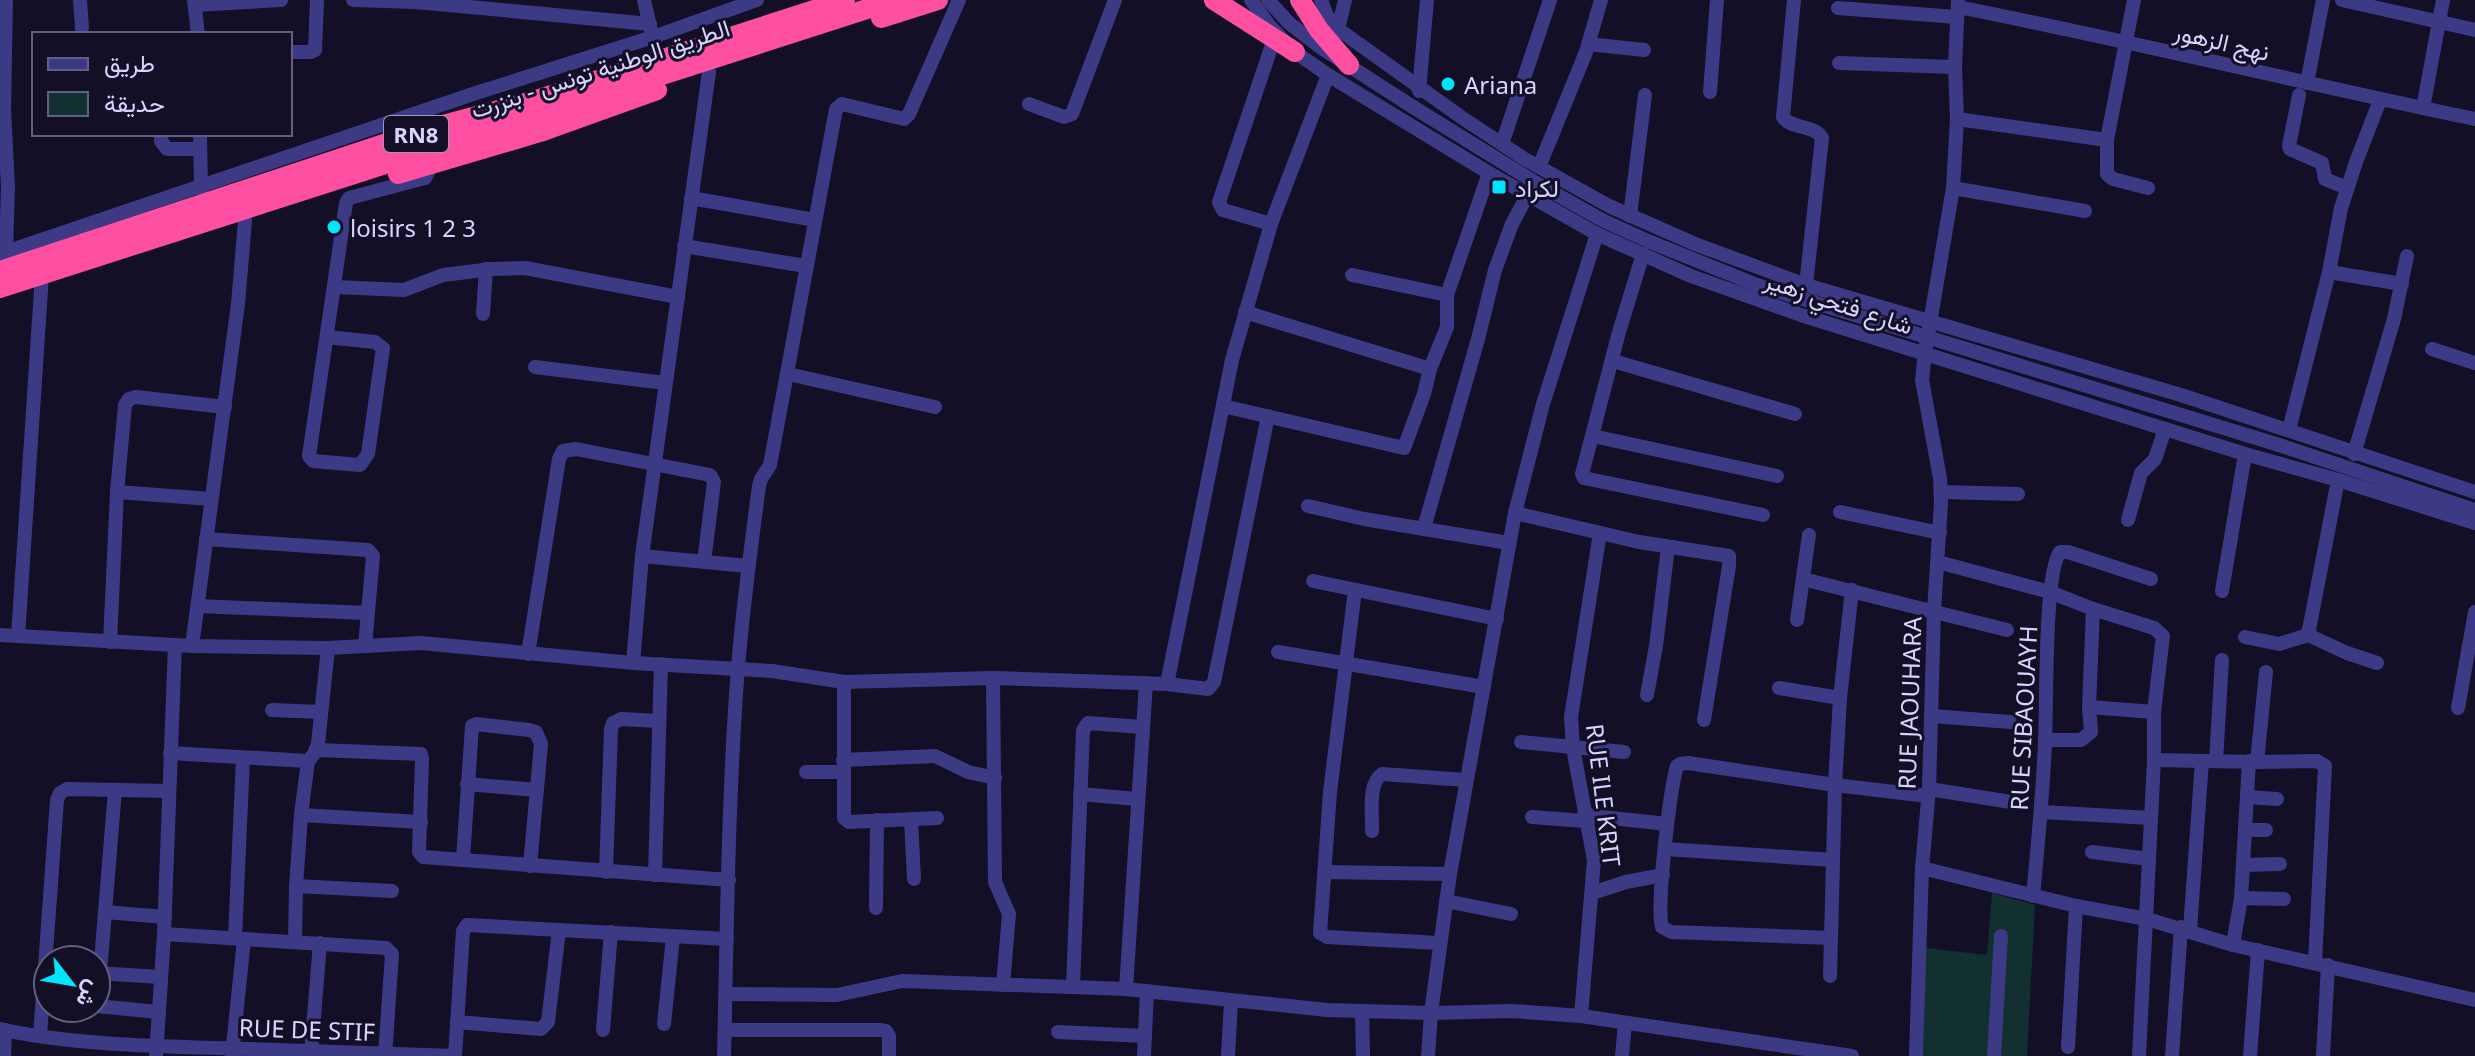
<svg xmlns="http://www.w3.org/2000/svg" width="2475" height="1056" viewBox="0 0 2475 1056" font-family="'Noto Sans',Vazirmatn,sans-serif">
<style>
.green{fill:#12302f}
.lines{fill:none;stroke-linecap:round;stroke-linejoin:round}
.minor{stroke:#3d3a85;stroke-width:14}
.highway{stroke:#ff4fa3;stroke-width:20}
.poi-dot{fill:#00e5ff;stroke:#130f26;stroke-width:3}
.labels{text-anchor:middle;dominant-baseline:central;stroke-width:6;stroke-linejoin:round;paint-order:stroke}
.shield{fill:#130f26;stroke:#9e99be;stroke-width:2}
.shield-label{font-size:22px;font-weight:bold;fill:#d9d4ff}
.street-label{font-size:24px;fill:#d9d4ff;stroke:#130f26}
.poi-label{font-size:24px;fill:#d9d4ff;stroke:#130f26;text-anchor:start}
</style>
<rect width="100%" height="100%" fill="#130f26"/>
<polygon class="green" points="1992,893 2035,905 2027,1056 1923,1056 1926,948 1987,955"/>
<g class="lines">
<g class="minor">
<polyline points="80,0 82,28"/>
<polyline points="194,0 198,34"/>
<polyline points="353,0 416,2 650,24"/>
<polyline points="644,0 651,31"/>
<polyline points="1251,0 1269,25 1295,52 1328,75 1489,173 1597,234 1691,276 1801,315 2245,454 2338,480 2475,523"/>
<polyline points="1268,0 1289,23 1320,47 1413,107 1533,181 1602,220 1648,241 1757,285 2279,445 2475,510"/>
<polyline points="1321,0 1327,16 1338,29 1461,117 1523,158 1609,206 1695,244 1806,285 2181,395 2475,492"/>
<path d="M1794,0L1783,117C1792,130 1814,124 1822,138L1806,285"/>
<polyline points="2134,0 2107,140 2107,174 2113,179 2148,188"/>
<polyline points="2342,0 2475,30"/>
<polyline points="195,5 281,0"/>
<path d="M1958,7C2131,41 2302,83 2475,119"/>
<polyline points="1838,8 1957,17"/>
<polyline points="1338,29 1345,0"/>
<polyline points="1588,44 1644,50"/>
<polyline points="290,52 311,52 315,50 317,0"/>
<polyline points="1839,63 1955,67"/>
<polyline points="2307,83 2323,0"/>
<polyline points="1419,91 1427,0"/>
<polyline points="1710,92 1717,0"/>
<polyline points="2299,95 2289,146 2290,149 2322,163 2325,179 2347,188"/>
<polyline points="1029,104 1064,117 1072,114 1115,0"/>
<polyline points="2423,108 2443,0"/>
<polyline points="1957,119 2107,140"/>
<polyline points="161,134 161,141 167,149 200,149"/>
<polyline points="200,134 201,188"/>
<polyline points="1502,144 1550,0"/>
<polyline points="1539,167 1586,52 1601,0"/>
<polyline points="1953,188 2085,211"/>
<polyline points="691,198 815,220"/>
<polyline points="1630,216 1645,95"/>
<polyline points="1271,224 1223,210 1219,202 1274,39"/>
<polyline points="684,246 806,266"/>
<polyline points="6,252 8,187 4,109 6,0"/>
<polyline points="0,254 476,93 653,37 757,0"/>
<polyline points="1643,254 1619,332 1582,474 1584,478 1763,515"/>
<polyline points="2329,272 2402,284"/>
<polyline points="1352,275 1447,295"/>
<polyline points="334,287 404,290 443,275 492,269 525,268 678,297"/>
<polyline points="1245,312 1430,369"/>
<polyline points="483,314 486,269"/>
<polyline points="327,337 375,342 383,348 368,454 360,465 313,461 309,456 346,203 349,198 425,178 432,164"/>
<polyline points="2432,349 2475,363"/>
<polyline points="1613,361 1795,414"/>
<polyline points="535,367 665,383"/>
<polyline points="788,374 935,407"/>
<polyline points="1223,406 1404,448 1424,394 1430,369 1447,327 1447,295 1489,173"/>
<polyline points="2289,430 2329,272 2341,208 2356,162 2380,100"/>
<polyline points="1593,436 1777,476"/>
<polyline points="2354,454 2394,319 2407,256"/>
<polyline points="117,492 211,499"/>
<polyline points="1941,492 2018,494"/>
<polyline points="1308,506 1364,519 1509,543"/>
<polyline points="1840,512 1940,533"/>
<polyline points="1515,513 1639,542 1729,556 1729,566 1704,720"/>
<polyline points="2128,520 2141,473 2155,459 2165,429"/>
<polyline points="1424,528 1478,339 1495,270 1512,224 1528,194"/>
<polyline points="206,539 368,550 373,556 365,646"/>
<polyline points="642,556 748,566"/>
<polyline points="1938,562 2050,592 2093,609 2154,628 2163,636 2154,712 2154,760 2139,1056"/>
<polyline points="1803,579 2007,630"/>
<polyline points="1313,581 1497,619"/>
<polyline points="1355,590 1330,792 1320,933 1327,937 1439,943"/>
<polyline points="2222,591 2245,454"/>
<polyline points="198,606 367,613"/>
<polyline points="1797,620 1809,535"/>
<polyline points="0,635 192,646 328,648 421,643 633,663 772,671 844,682 993,678 1167,684 1232,360 1271,224 1328,75"/>
<polyline points="2308,635 2338,480"/>
<polyline points="18,636 42,275"/>
<polyline points="2245,637 2279,644 2308,635 2347,653 2377,663"/>
<polyline points="110,642 117,492 125,405 129,399 136,397 225,407"/>
<polyline points="192,646 238,304 245,221"/>
<polyline points="1278,652 1484,687"/>
<polyline points="528,654 559,459 563,451 576,449 710,475 714,482 704,562"/>
<polyline points="633,663 642,556 709,72"/>
<polyline points="993,678 995,882 1009,914 1003,985"/>
<polyline points="844,682 844,818 849,822 937,818"/>
<polyline points="1167,684 1208,689 1214,682 1268,416"/>
<polyline points="1779,688 1840,698"/>
<polyline points="1647,695 1656,646 1668,547"/>
<polyline points="2089,707 2154,712"/>
<polyline points="2458,708 2475,612"/>
<polyline points="272,710 321,712"/>
<polyline points="1932,716 2010,722"/>
<polyline points="2045,740 2081,740 2091,732 2089,707 2093,609"/>
<polyline points="1521,742 1624,752"/>
<polyline points="317,750 421,754 422,759 419,852 423,857 729,880"/>
<polyline points="170,753 308,761"/>
<polyline points="843,760 935,756 968,772 995,778"/>
<polyline points="2154,760 2257,762 2317,761 2325,766 2315,962"/>
<polyline points="2216,761 2222,660"/>
<polyline points="2257,762 2266,672"/>
<polyline points="806,772 843,772"/>
<polyline points="467,784 537,790"/>
<polyline points="1929,789 2011,802"/>
<polyline points="1080,794 1137,799"/>
<polyline points="2247,797 2277,799"/>
<polyline points="2041,812 2151,818"/>
<polyline points="301,815 421,822"/>
<polyline points="1584,815 1667,824"/>
<polyline points="1532,817 1585,821"/>
<polyline points="911,819 914,879"/>
<polyline points="2245,830 2266,830"/>
<path d="M1372,831C1373,815 1367,784 1382,774L1466,780"/>
<polyline points="1666,849 1833,860"/>
<polyline points="2092,852 2149,859"/>
<polyline points="463,859 472,726 476,724 529,730 536,732 541,744 530,866"/>
<polyline points="2243,865 2280,864"/>
<polyline points="1922,868 2076,906 2147,919 2233,945 2475,1000"/>
<polyline points="606,872 611,729 613,723 621,719 659,721"/>
<polyline points="1325,872 1450,874"/>
<polyline points="655,875 661,664"/>
<polyline points="296,886 392,891"/>
<polyline points="1592,893 1626,882 1663,875"/>
<path d="M2033,896C2038,844 2043,793 2045,742C2047,708 2044,572 2060,552H2068L2151,579"/>
<polyline points="2241,898 2284,899"/>
<polyline points="1446,901 1511,914"/>
<polyline points="876,908 877,820"/>
<polyline points="105,912 165,917"/>
<polyline points="2190,930 2202,761"/>
<polyline points="164,934 386,948 392,954 385,1056"/>
<polyline points="235,938 243,758"/>
<path d="M1831,938L1671,932L1662,927C1656,907 1670,789 1677,766L1680,764L1688,763L1835,785L1928,796"/>
<polyline points="295,942 296,886 301,815 308,761 314,754 318,744 328,648"/>
<polyline points="2233,945 2241,898 2249,761"/>
<polyline points="96,973 161,977"/>
<polyline points="100,973 115,790"/>
<polyline points="1830,976 1835,785 1840,698 1852,590"/>
<polyline points="1073,986 1083,730 1088,723 1142,727"/>
<polyline points="1126,989 1146,683"/>
<polyline points="726,994 837,995 902,981 1126,989 1327,1010 1431,1013 1512,1011 1581,1016 1852,1056"/>
<polyline points="96,1006 159,1012"/>
<polyline points="1362,1012 1363,1056"/>
<polyline points="1581,1016 1594,860 1573,748 1571,717 1600,533"/>
<polyline points="457,1022 541,1029 548,1022 559,930"/>
<polyline points="664,1024 673,937"/>
<path d="M0,1029C68,1044 148,1046 218,1048C297,1050 376,1054 455,1056"/>
<polyline points="603,1030 611,932"/>
<polyline points="725,1030 881,1030 886,1031 889,1036 889,1056"/>
<polyline points="1058,1032 1145,1036"/>
<polyline points="40,1036 57,800 60,793 67,789 169,791"/>
<polyline points="2068,1047 2076,906"/>
<polyline points="311,1053 320,943"/>
<polyline points="4,1056 5,1030"/>
<polyline points="156,1056 164,934 175,645"/>
<polyline points="232,1056 244,939"/>
<polyline points="455,1056 463,931 467,925 727,939"/>
<path d="M724,1056C727,927 728,796 738,667C743,607 751,546 759,486L761,479L770,465L836,109L842,104L904,119L909,114L959,0"/>
<polyline points="1144,1056 1147,991"/>
<polyline points="1228,1056 1231,1002"/>
<polyline points="1428,1056 1431,1013 1450,874 1515,513 1543,404 1597,234"/>
<polyline points="1622,1056 1625,1023"/>
<polyline points="1916,1056 1922,868 1929,789 1934,611 1941,503 1940,478 1922,380 1925,352 1953,188 1957,119 1955,67 1958,0"/>
<polyline points="1994,1056 2001,936"/>
<polyline points="2172,1056 2181,927"/>
<polyline points="2250,1056 2258,950"/>
<polyline points="2323,1056 2328,965"/>
</g>
<g class="highway">
<polyline points="1214,0 1295,52"/>
<polyline points="1300,0 1319,30 1349,65"/>
<polyline points="881,18 938,0"/>
<polyline points="398,174 540,132 657,90"/>
<polyline points="0,271 432,128 533,101 845,0"/>
<polyline points="0,288 895,0"/>
</g>
</g>
<g class="poi-dot">
<circle cx="1448" cy="84" r="8"/>
<rect x="1491" y="179" width="16" height="16" rx="4"/>
<circle cx="334" cy="227" r="8"/>
</g>
<g class="labels">
<rect class="shield" x="384" y="116" width="64" height="36" rx="6"/>
<g class="shield-label">
<text x="416" y="134">RN8</text>
</g>
<g class="street-label">
<text transform="translate(2222 41) rotate(13)">نهج الزهور</text>
<text transform="translate(600 68) rotate(-18)">الطريق الوطنية تونس - بنزرت</text>
<text transform="translate(1839 302) rotate(18)">شارع فتحي زهير</text>
<text transform="translate(1909 703) rotate(-88)">RUE JAOUHARA</text>
<text transform="translate(2023 718) rotate(-87)">RUE SIBAOUAYH</text>
<text transform="translate(1604 795) rotate(83)">RUE ILE KRIT</text>
<text transform="translate(307 1029) rotate(2)">RUE DE STIF</text>
</g>
<g class="poi-label">
<text x="1464" y="84">Ariana</text>
<text x="1515" y="187">لكراد</text>
<text x="350" y="227">loisirs 1 2 3</text>
</g>
</g>
<rect x="32" y="32" width="260" height="104" fill="#130f26" stroke="#625e7d" stroke-width="2"/>
<rect x="48" y="58" width="40" height="12" fill="#3d3a85" stroke="#625e7d" stroke-width="2"/>
<text x="104" y="72" font-size="24" fill="#d9d4ff">طريق</text>
<rect x="48" y="92" width="40" height="24" fill="#12302f" stroke="#625e7d" stroke-width="2"/>
<text x="104" y="112" font-size="24" fill="#d9d4ff">حديقة</text>
<g transform="translate(72 984) rotate(121)"><circle r="38" fill="#130f26" stroke="#625e7d" stroke-width="2"/>
<path d="M0-6L14 30L0 20L-14 30Z" fill="#00e5ff"/>
<text y="-12" font-size="22" font-weight="bold" text-anchor="middle" fill="#d9d4ff">ش</text>
</g>
</svg>
